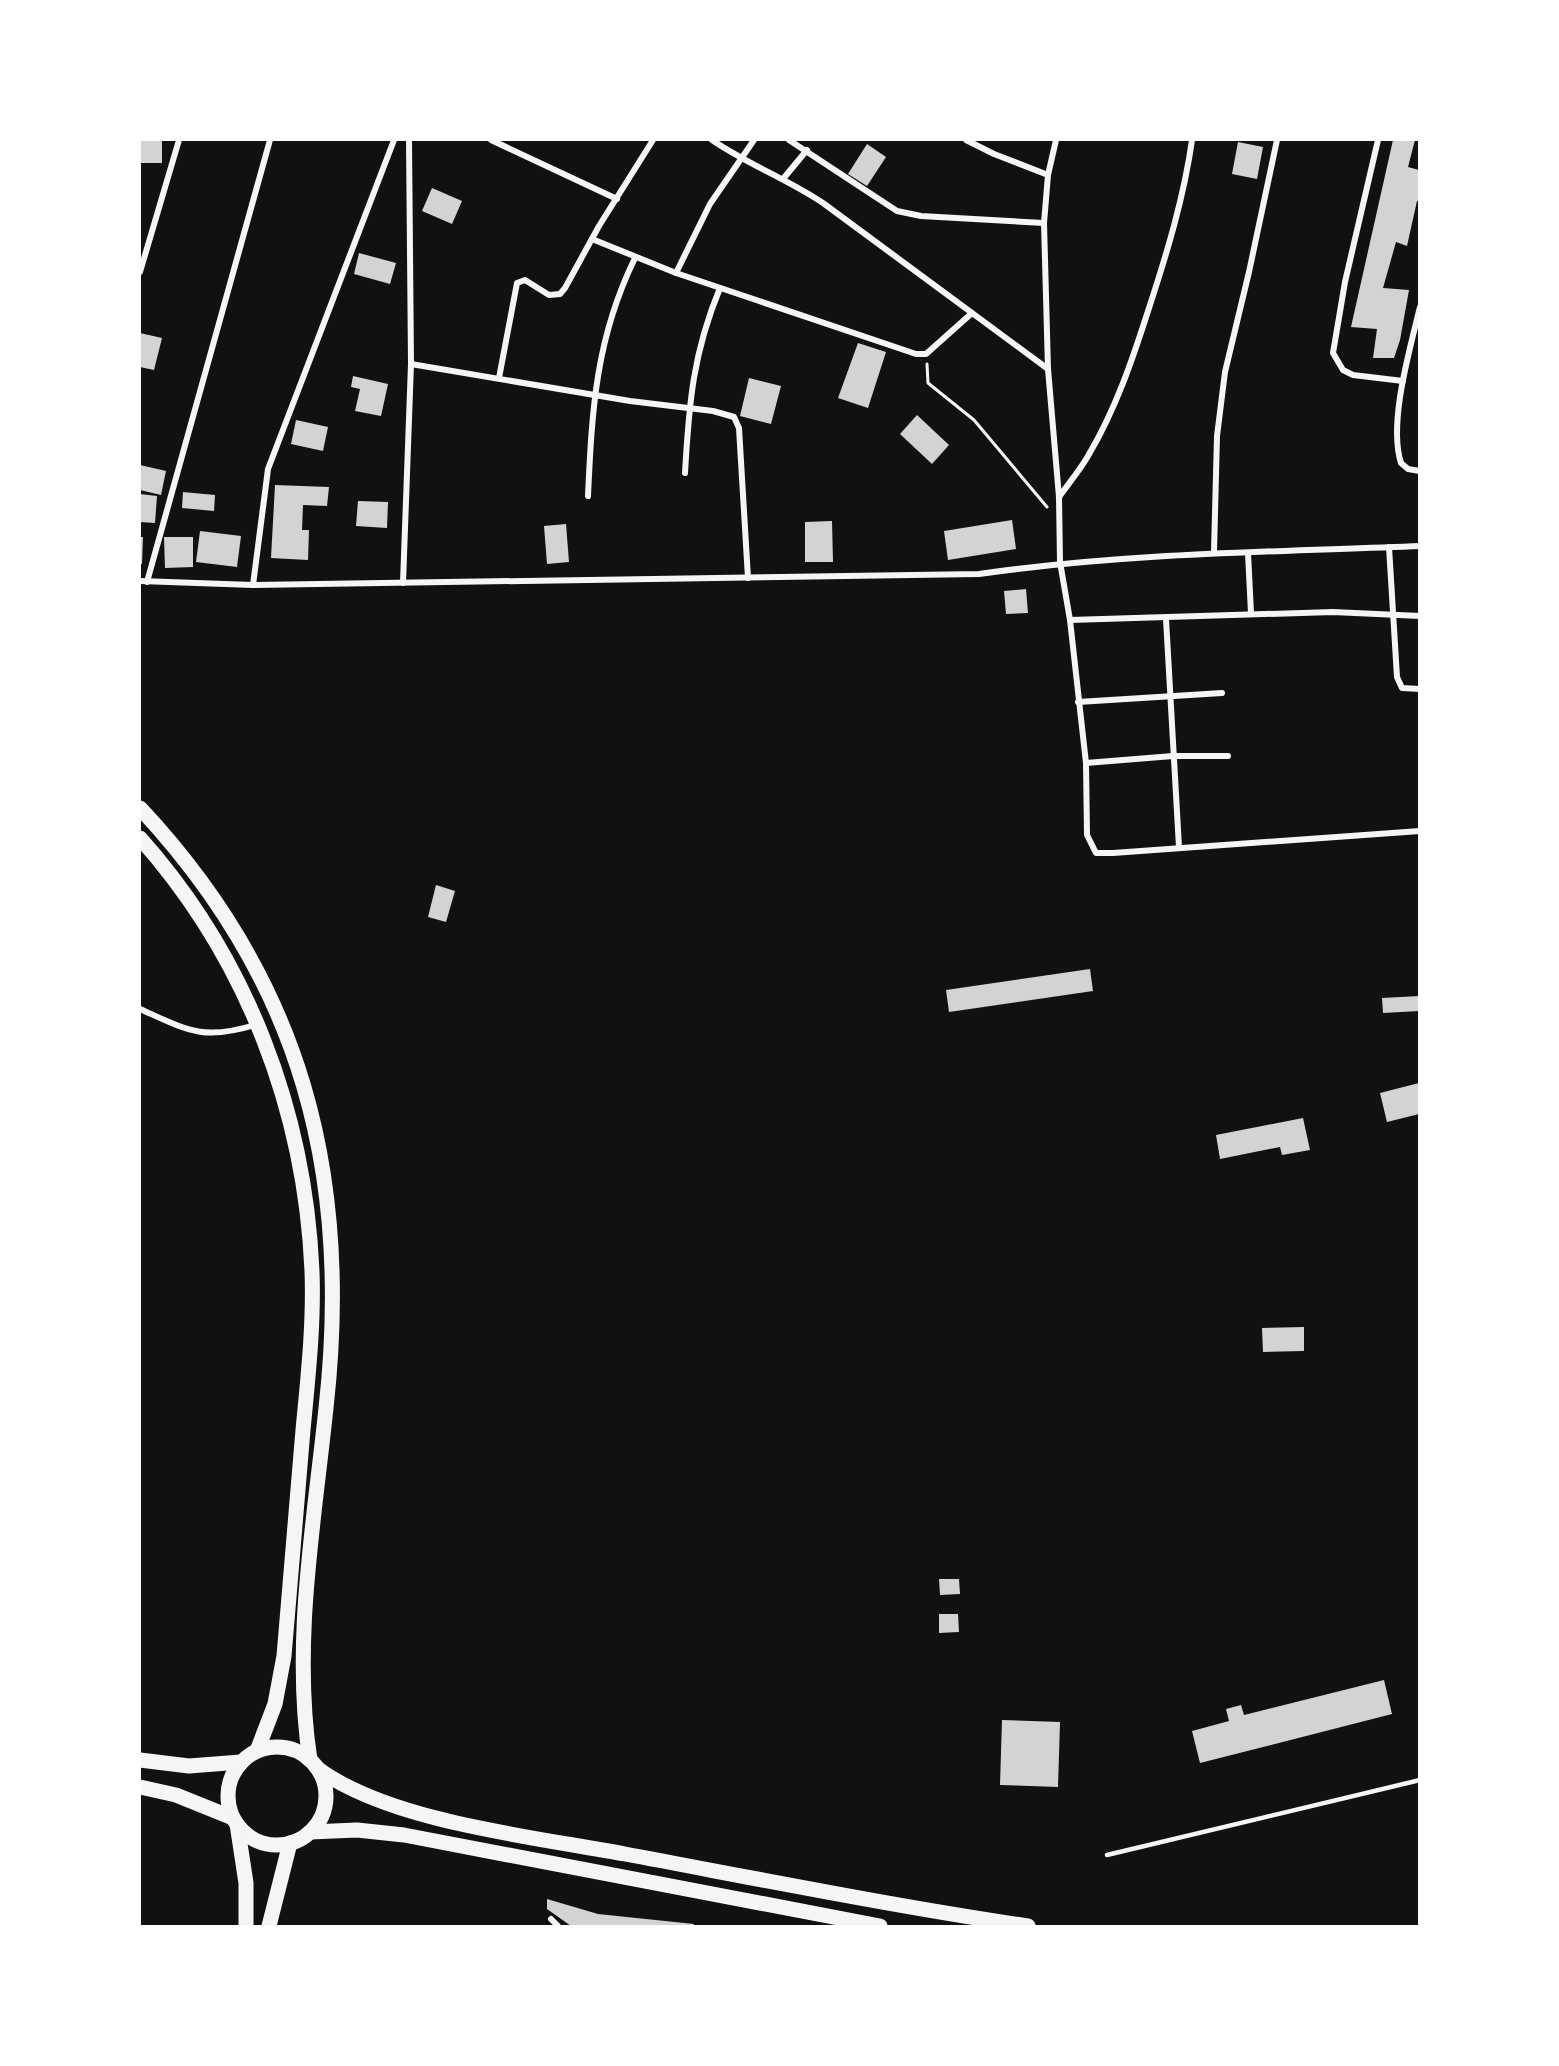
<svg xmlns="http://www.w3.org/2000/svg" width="1559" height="2066" viewBox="0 0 1559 2066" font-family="Rubik,sans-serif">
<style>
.building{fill:#d3d3d3}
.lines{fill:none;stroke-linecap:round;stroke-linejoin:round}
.path{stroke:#f5f5f5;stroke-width:3}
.service{stroke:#f5f5f5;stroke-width:4.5}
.minor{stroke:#f5f5f5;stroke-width:6}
.primary{stroke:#f5f5f5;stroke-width:15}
.trunk{stroke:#f5f5f5;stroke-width:15}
</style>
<rect width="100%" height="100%" fill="#111"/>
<g class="building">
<polygon points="162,140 162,163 140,163 140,141"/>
<polygon points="1393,140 1415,140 1408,167 1419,170 1419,201 1417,201 1407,246 1396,242 1383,288 1409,290 1400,340 1394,358 1373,358 1377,329 1351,327"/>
<polygon points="1238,142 1263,147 1257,179 1232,174"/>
<polygon points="867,144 886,157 867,186 848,174"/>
<polygon points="432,188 462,201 452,224 422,211"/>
<polygon points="359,253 396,263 390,284 354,274"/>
<polygon points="140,333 162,338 154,370 140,367"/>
<polygon points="858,343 886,352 868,408 838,398"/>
<polygon points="353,376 388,384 381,416 355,411 360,389 351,387"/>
<polygon points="749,378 781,386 771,424 740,416"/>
<polygon points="917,415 949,445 932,464 900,434"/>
<polygon points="296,420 328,427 323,451 291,444"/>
<polygon points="140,465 166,471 161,495 140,490"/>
<polygon points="275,485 329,487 327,506 303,505 302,530 309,530 308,560 271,558"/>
<polygon points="183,492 215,495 214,511 182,508"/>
<polygon points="140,494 157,496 155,523 140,522"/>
<polygon points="358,501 388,502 387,528 356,526"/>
<polygon points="1012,520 1016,549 948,560 944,531"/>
<polygon points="832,521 833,562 805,562 805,522"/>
<polygon points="566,524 569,562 547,564 544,526"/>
<polygon points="200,531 241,536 237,567 196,562"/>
<polygon points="140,537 143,537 142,564 140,564"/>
<polygon points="164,537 193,537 193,567 165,568"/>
<polygon points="1026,589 1028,613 1006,614 1004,591"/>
<polygon points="436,885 455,891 446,922 428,917"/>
<polygon points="1090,969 1093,991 949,1012 946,990"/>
<polygon points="1419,996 1419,1011 1383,1013 1382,998"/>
<polygon points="1419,1083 1419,1114 1387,1122 1380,1093"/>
<polygon points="1303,1118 1310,1150 1282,1155 1280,1147 1220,1159 1216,1135"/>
<polygon points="1304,1327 1304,1351 1263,1352 1262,1328"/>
<polygon points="939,1579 959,1579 960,1594 940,1595"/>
<polygon points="939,1614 958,1614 959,1632 939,1633"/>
<polygon points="1384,1680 1392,1714 1200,1763 1192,1731 1229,1721 1226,1709 1241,1705 1244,1715"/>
<polygon points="1002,1720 1060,1722 1058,1787 1000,1785"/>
<polygon points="547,1899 598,1914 694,1924 693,1926 571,1926 547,1909"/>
</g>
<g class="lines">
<polyline class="path" points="927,364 928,383 974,420 1047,507"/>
<polyline class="service" points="1107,1855 1420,1780"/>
<g class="minor">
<polyline points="491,140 617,199"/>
<path d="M712,140C747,164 787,179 823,203L1048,369"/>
<polyline points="789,140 897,211 921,216 1044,223"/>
<polyline points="966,140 994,154 1048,175"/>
<polyline points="1056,140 1048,175 1044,223 1048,369 1059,497 1060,562 1070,620 1086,763 1087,835 1096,853 1113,853 1420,831"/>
<polyline points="1378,140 1345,282 1333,353 1343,370 1353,375 1403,381"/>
<polyline points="783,179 807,150"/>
<polyline points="592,239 676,273 916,354 926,354 972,313"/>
<polyline points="140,272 179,140"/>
<polyline points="676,273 710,204 754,140"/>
<path d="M1420,307C1410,349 1388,423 1401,463L1408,469L1420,471"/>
<polyline points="411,364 630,401 713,411 734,417 739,428 748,578"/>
<polyline points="499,378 517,283 525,280 549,295 560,294 565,288 599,226 653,140"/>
<path d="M685,473C689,403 693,353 720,288"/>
<path d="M588,496C592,408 596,338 635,258"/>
<path d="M1059,497C1069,483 1080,470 1088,456C1116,409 1133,358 1149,308C1167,253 1184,197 1192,140"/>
<polyline points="1389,547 1397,677 1402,688 1420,689"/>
<polyline points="1214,552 1217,436 1225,372 1249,272 1277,140"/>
<polyline points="1248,553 1251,613"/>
<path d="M140,581L253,585L979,574C1125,553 1272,552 1420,546"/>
<polyline points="147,582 270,140"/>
<polyline points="403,583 411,364 409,140"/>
<polyline points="253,585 268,469 394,140"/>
<polyline points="1166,619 1179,847"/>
<polyline points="1070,620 1333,612 1420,616"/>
<polyline points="1078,702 1222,693"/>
<polyline points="1086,763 1173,756 1228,756"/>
<path d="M140,1009C187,1030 202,1041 255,1025"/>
<polyline points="551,1919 558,1926"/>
</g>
<g class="primary">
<path d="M317,1768C389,1822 535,1837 625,1854C759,1879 893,1906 1028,1926"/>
<polyline points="310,1832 357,1830 404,1835 880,1926"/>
</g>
<g class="trunk">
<path d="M140,808C302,981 352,1175 326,1408C314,1524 292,1644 310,1760"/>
<path d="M140,838C247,958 305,1111 312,1271C314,1324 308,1377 303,1430C297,1505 290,1580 284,1656L275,1704L257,1751"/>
<circle cx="277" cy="1796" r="49"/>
<polyline points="140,1760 189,1766 241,1762"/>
<polyline points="140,1787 176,1795 233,1818"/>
<polyline points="237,1824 246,1883 246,1926"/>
<polyline points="269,1926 290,1843"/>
</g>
</g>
<rect width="1559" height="2066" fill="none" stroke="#ffffff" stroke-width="282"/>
</svg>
